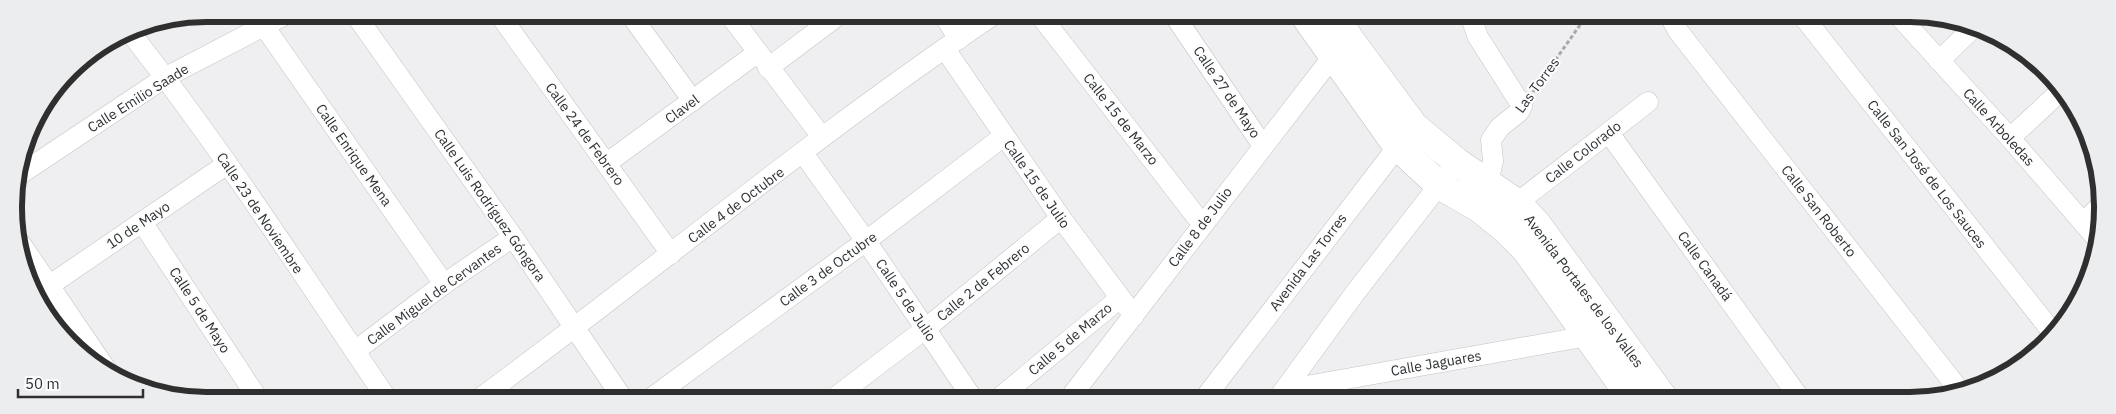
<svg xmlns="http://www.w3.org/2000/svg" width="2116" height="414" viewBox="0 0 2116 414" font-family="'IBM Plex Sans',sans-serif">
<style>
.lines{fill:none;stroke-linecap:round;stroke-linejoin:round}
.street-casing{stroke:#c3c3c5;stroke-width:21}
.secondary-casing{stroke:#c3c3c5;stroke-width:29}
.path{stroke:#a9a9aa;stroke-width:3;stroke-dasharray:4 2.5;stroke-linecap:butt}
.street{stroke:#fff;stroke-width:20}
.secondary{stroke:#fff;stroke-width:28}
.labels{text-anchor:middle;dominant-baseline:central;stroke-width:4;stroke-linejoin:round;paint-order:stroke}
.street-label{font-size:14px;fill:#2f2f30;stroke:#fcfdfe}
.rim{fill:none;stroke:#2f2f30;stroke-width:6}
</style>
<rect width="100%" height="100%" fill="#efeff1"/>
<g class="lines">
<g class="street-casing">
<g id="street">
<polyline points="355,14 513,237 623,399"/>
<polyline points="499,14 671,254"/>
<polyline points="630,14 693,101"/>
<polyline points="729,14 822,137"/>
<polyline points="943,14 959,39"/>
<polyline points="1040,15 1202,224"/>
<polyline points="1174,15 1263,146"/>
<polyline points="1470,15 1478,37 1522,106 1519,112 1500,127 1491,140 1493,161 1488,183"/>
<polyline points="1671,15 1672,20 1678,31 1960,391"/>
<polyline points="1802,15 2053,333"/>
<polyline points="1898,15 2010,138 2098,240"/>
<polyline points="264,26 444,284"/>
<path d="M129,31C222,149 303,275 387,399"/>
<polyline points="945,49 1061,218 1134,316"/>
<polyline points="1939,61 1973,28"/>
<polyline points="768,68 840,14"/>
<polyline points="1609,133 1801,400"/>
<polyline points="2010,138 2062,90"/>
<polyline points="803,153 866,241 973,399"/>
<polyline points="607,163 757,53"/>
<polyline points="19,175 166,77 287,14"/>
<polyline points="1517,203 1648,102"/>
<polyline points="142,222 258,399"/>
<polyline points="2083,223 2099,207"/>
<polyline points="21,244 108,372"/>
<polyline points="50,285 227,164"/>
<polyline points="355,351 444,284 513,237"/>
<polyline points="1284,390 1588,336"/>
<polyline points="1280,396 1355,293 1457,162"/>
<path d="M479,399C652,272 817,133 995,14"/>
<polyline points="650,399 866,241 1004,136"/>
<polyline points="833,399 925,329 1061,218"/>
<polyline points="998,399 1120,298"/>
<polyline points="1069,399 1333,56"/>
<polyline points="1204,399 1405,137"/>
</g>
</g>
<g class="secondary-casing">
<g id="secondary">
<polyline points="1304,15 1397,146 1439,185 1479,208 1504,228 1526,250 1633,400"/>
<polyline points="1334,15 1349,38 1414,126 1457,162 1517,203 1537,224 1665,400"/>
</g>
</g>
<polyline class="path" points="1533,92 1587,15"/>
<use href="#street" class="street"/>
<use href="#secondary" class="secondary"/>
</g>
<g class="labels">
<g class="street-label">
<text transform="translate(1537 85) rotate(-54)">Las Torres</text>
<text transform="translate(1227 92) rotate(56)">Calle 27 de Mayo</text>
<text transform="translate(138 98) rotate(-32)">Calle Emilio Saade</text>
<text transform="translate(682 109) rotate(-36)">Clavel</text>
<text transform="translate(1121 119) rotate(52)">Calle 15 de Marzo</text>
<text transform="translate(1999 127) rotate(48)">Calle Arboledas</text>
<text transform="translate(585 134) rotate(54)">Calle 24 de Febrero</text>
<text transform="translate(1583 152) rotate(-38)">Calle Colorado</text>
<text transform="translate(354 155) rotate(55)">Calle Enrique Mena</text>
<text transform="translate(1927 174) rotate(52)">Calle San José de Los Sauces</text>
<text transform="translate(1037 184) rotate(55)">Calle 15 de Julio</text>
<text transform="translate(490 205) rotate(55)">Calle Luis Rodríguez Góngora</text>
<text transform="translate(736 205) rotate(-37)">Calle 4 de Octubre</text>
<text transform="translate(1819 211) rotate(52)">Calle San Roberto</text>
<text transform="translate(260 213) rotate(56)">Calle 23 de Noviembre</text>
<text transform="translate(138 225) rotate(-34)">10 de Mayo</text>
<text transform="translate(1200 227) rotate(-53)">Calle 8 de Julio</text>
<text transform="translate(1308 262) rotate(-53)">Avenida Las Torres</text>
<text transform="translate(1705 266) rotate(54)">Calle Canadá</text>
<text transform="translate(828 269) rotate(-36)">Calle 3 de Octubre</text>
<text transform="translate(983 282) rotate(-39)">Calle 2 de Febrero</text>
<text transform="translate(1584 291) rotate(53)">Avenida Portales de los Valles</text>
<text transform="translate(434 294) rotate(-36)">Calle Miguel de Cervantes</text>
<text transform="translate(906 300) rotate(56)">Calle 5 de Julio</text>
<text transform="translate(200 310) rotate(57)">Calle 5 de Mayo</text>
<text transform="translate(1070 339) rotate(-40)">Calle 5 de Marzo</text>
<text transform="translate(1436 363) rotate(-10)">Calle Jaguares</text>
</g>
</g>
<path d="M0 0H2116V414H0ZM206 22H1910A184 184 0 0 1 2094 206V208A184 184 0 0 1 1910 392H206A184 184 0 0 1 22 208V206A184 184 0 0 1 206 22Z" fill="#ecedee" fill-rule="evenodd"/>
<path class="rim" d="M206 22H1910A184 184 0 0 1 2094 206V208A184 184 0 0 1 1910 392H206A184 184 0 0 1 22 208V206A184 184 0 0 1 206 22Z"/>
<path d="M18 389v8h125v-8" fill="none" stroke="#2f2f30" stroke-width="2.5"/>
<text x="25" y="389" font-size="15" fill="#2f2f30" stroke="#fcfdfe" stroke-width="4" paint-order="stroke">50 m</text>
</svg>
